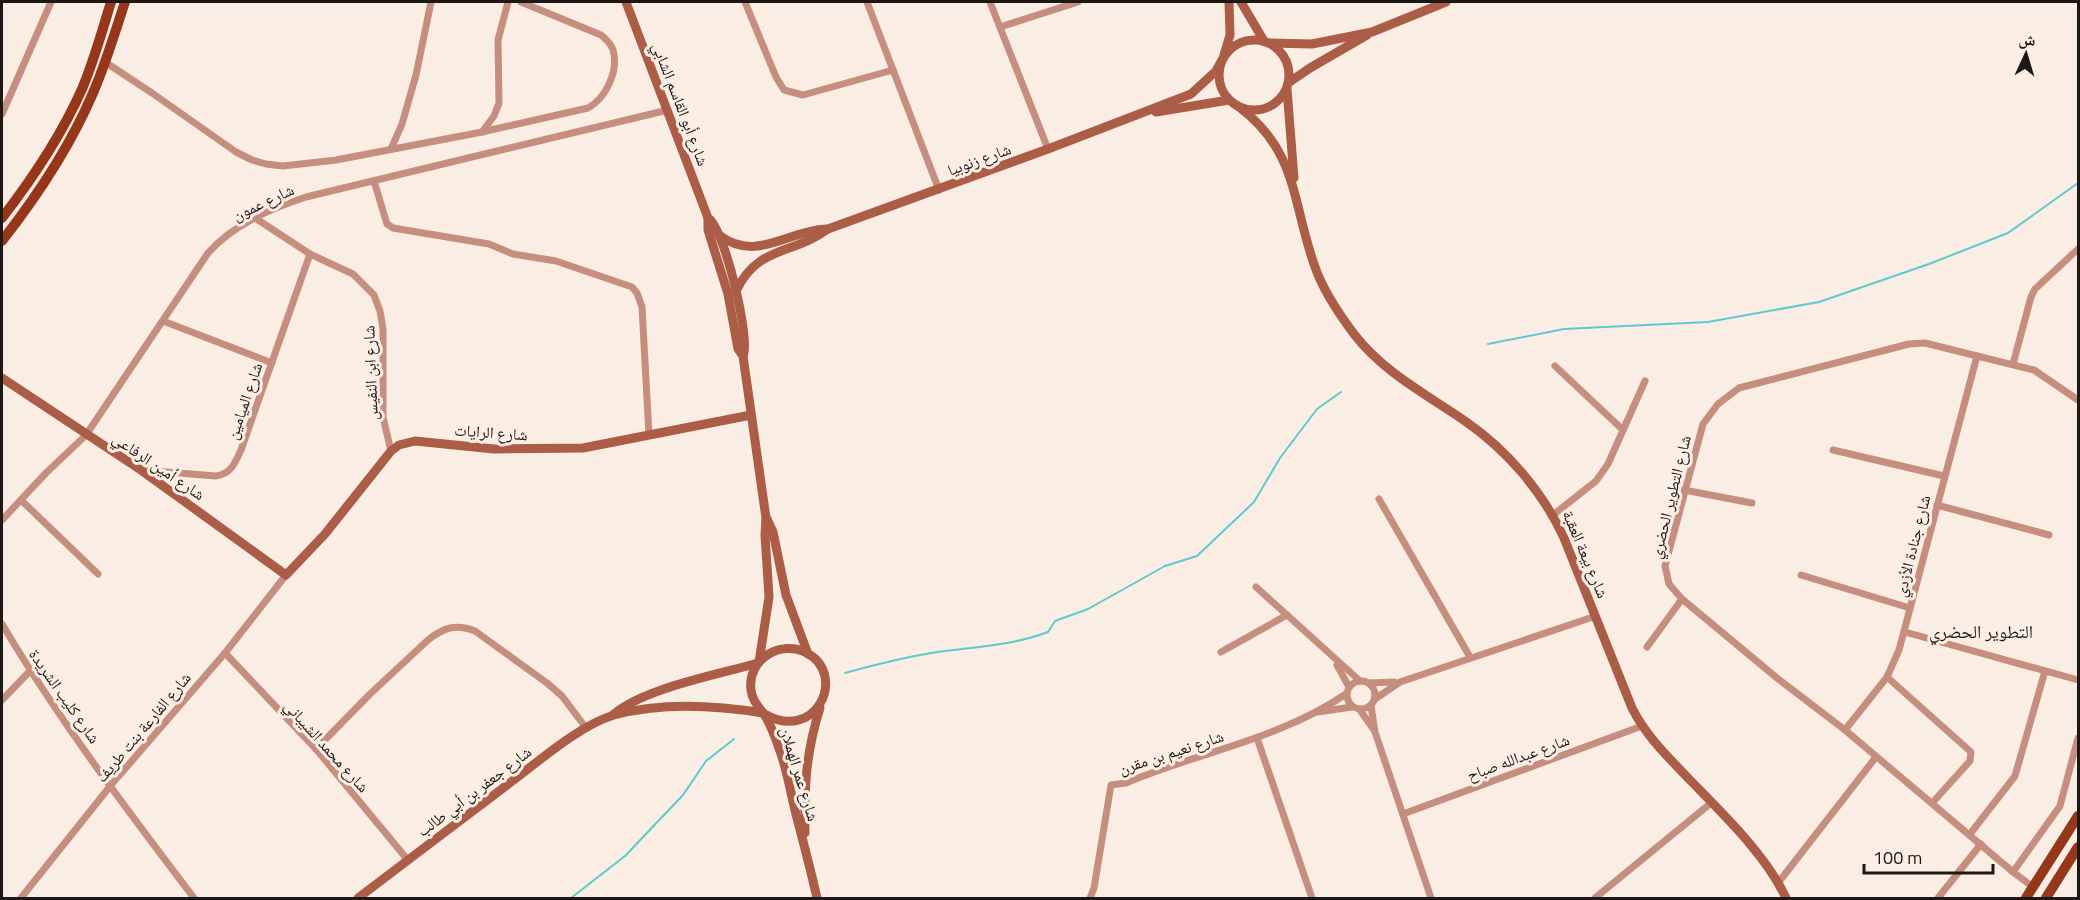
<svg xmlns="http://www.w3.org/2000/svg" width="2080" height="900" viewBox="0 0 2080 900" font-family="'Titillium Web','Noto Naskh Arabic',sans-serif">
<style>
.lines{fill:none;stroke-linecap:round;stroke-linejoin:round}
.stream{stroke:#5ec9ce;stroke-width:2}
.street{stroke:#c58e7f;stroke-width:7}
.secondary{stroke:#ab5d47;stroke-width:9}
.primary{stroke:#96371b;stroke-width:10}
.labels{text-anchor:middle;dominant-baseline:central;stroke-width:6;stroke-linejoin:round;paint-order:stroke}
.street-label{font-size:16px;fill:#1c1815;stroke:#faede4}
.neighbourhood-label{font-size:18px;fill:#1c1815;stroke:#faede4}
</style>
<rect width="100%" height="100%" fill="#faede4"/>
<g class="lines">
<g class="stream">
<polyline points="1488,344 1564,329 1708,322 1819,302 1929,264 2008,233 2078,183"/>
<path d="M845,673C874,665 902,658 931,653C970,647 1011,646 1048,632L1055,621L1088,609L1165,566L1197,556L1254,502L1280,458L1317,409L1341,392"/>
<polyline points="571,898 625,856 683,795 706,761 734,739"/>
</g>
<g class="street">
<polyline points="745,2 776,77 784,90 803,95 893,70"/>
<polyline points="867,2 939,190"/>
<polyline points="990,2 1048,149"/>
<polyline points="1000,27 1078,2"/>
<path d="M105,62L152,93L236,152L252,160L266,164L283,166L336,160L482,132L588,108C606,98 619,71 613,50C611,44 606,39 601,35L521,2"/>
<polyline points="2,114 51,2"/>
<polyline points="482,132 494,116 499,103 498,40 508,2"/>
<polyline points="391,149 402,124 416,75 431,2"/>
<polyline points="374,181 387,224 393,228 489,244 513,254 556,261 632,287 637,293 642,307 649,435"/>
<polyline points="255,218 310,254 353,274 374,295 380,311 383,329 383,417 391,451"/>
<polyline points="163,321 272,363"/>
<polyline points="2013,364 2031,297 2035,289 2078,249"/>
<polyline points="1555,366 1623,430"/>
<polyline points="1833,450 1944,476"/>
<path d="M141,470L216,476C231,474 235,463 241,450L310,254"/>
<polyline points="1684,490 1752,503"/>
<polyline points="1379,499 1470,657"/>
<polyline points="21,500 98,574"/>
<polyline points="1937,505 2049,535"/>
<polyline points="1553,515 1596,481 1608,464 1645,381"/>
<path d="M2,520L46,473L86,435L208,253C234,224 270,209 306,197L668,110"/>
<polyline points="1801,575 1910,608"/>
<polyline points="1256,587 1360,681"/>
<path d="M2,624C59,720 127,810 194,898"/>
<polyline points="1905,632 2078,680"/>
<polyline points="1647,647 1682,599"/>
<polyline points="1221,652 1287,615"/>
<polyline points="225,653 316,749 407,859"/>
<polyline points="1337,665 1349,687"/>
<polyline points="1887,677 1971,752 1970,761 1933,802"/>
<circle cx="1361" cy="695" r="14"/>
<polyline points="1369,683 1394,682"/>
<polyline points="1375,699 1400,682 1596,616"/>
<polyline points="2,700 30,671"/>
<polyline points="1371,706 1375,732 1431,898"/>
<polyline points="1360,710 1374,730"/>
<polyline points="1318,712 1352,707"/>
<polyline points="1845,730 1887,677 1899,650 1977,356"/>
<polyline points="1257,738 1312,898"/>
<path d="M316,749L370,694L428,640C443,628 456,623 475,631L547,683L562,696L586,728"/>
<polyline points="1403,814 1642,726"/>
<polyline points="1970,834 2015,776 2045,671"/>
<polyline points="2013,872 2060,806 2078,738"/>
<polyline points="1778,883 1876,757"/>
<polyline points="2033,887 2013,872 1845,730 1777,678 1682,599 1669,584 1665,566 1703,424 1718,404 1739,388 1909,344 1925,343 2034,370 2078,400"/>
<polyline points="21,898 111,785 225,653 286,575"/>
<path d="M1090,898L1094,888L1111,785L1126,783C1199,752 1280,739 1346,694"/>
<polyline points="1595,898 1711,803"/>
<polyline points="1938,898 1981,844"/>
</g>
<g class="secondary">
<polyline points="626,2 708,218 708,230 728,294 738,349 743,356"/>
<polyline points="1241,2 1264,41"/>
<circle cx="1254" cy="75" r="35"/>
<polyline points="1270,43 1312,44 1372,32 1446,2"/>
<polyline points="1224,55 1230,35 1229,2"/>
<polyline points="1288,83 1310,68 1367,35"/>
<polyline points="1287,89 1294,178"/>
<path d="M1239,107C1298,151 1292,203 1315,267C1323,290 1339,314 1354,334C1383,372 1426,394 1465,421C1507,450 1543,492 1564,538L1632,708C1646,736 1668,757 1690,780C1723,814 1766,855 1786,898"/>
<polyline points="1156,112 1229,100"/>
<path d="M708,218C724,227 751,339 743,356L766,518L765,535L769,597L759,662"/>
<path d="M719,235C756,263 786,231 826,229"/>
<path d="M736,291C758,245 793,255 828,229L1048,149L1191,94L1216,71L1222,60"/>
<polyline points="2,378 141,470 286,575 325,534 391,451 399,445 415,441 494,449 583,448 751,415"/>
<polyline points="767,519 773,532 786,595 808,654"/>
<path d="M763,713C816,745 848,675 807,653C781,639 747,659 751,690C752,700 758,706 764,714C771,725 776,739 780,751C788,773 791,796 797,818C804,845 811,871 817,898"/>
<path d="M614,714C645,688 717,675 758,663"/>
<path d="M805,833C804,788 806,752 820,708"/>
<path d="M358,898C409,859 460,821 511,782C539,761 580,725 614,715C662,702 714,705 763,713"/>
</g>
<g class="primary">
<path d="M2,218C33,178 61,136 82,89C94,61 102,31 111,2"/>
<path d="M2,241C38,195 70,147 93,93C106,63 115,32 125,2"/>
<polyline points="2026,898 2078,816"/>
<polyline points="2046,898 2078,847"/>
</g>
</g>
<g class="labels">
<g class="street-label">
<text transform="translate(681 104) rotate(69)">شارع أبو القاسم الشابي</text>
<text transform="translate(979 159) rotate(-20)">شارع زنوبيا</text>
<text transform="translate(263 202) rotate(-25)">شارع عمون</text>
<text transform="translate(370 373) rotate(-92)">شارع ابن النفيس</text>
<text transform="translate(244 401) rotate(-71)">شارع الميامين</text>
<text transform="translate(491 432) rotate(4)">شارع الرايات</text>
<text transform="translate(159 466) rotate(34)">شارع أمين الرفاعي</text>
<text transform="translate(1670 497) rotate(-76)">شارع التطوير الحضري</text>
<text transform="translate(1912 546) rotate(-76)">شارع جنادة الأزدي</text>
<text transform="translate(1586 554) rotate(67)">شارع بيعة العقبة</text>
<text transform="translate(65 696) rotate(55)">شارع كليب الشريدة</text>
<text transform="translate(143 727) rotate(-50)">شارع الفارعة بنت طريف</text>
<text transform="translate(327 746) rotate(48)">شارع محمد الشيباني</text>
<text transform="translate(1171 752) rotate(-18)">شارع نعيم بن مقرن</text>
<text transform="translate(1518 757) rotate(-20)">شارع عبدالله صباح</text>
<text transform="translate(800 774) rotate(73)">شارع عمر الهملان</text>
<text transform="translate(474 791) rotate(-37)">شارع جعفر بن أبي طالب</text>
</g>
<g class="neighbourhood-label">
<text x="1981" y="631">التطوير الحضري</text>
</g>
</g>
<rect width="2080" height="900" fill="none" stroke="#1c1815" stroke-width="6"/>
<g transform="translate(2026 54) rotate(4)" stroke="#faede4" stroke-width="4.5" paint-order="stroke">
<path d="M0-4.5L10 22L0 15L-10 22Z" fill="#1c1815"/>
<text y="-9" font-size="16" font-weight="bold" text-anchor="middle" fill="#1c1815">ش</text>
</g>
<path d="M1864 864v9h129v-9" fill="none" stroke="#1c1815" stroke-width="3"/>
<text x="1873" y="864" font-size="18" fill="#1c1815" stroke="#faede4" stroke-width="4.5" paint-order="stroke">100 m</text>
</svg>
